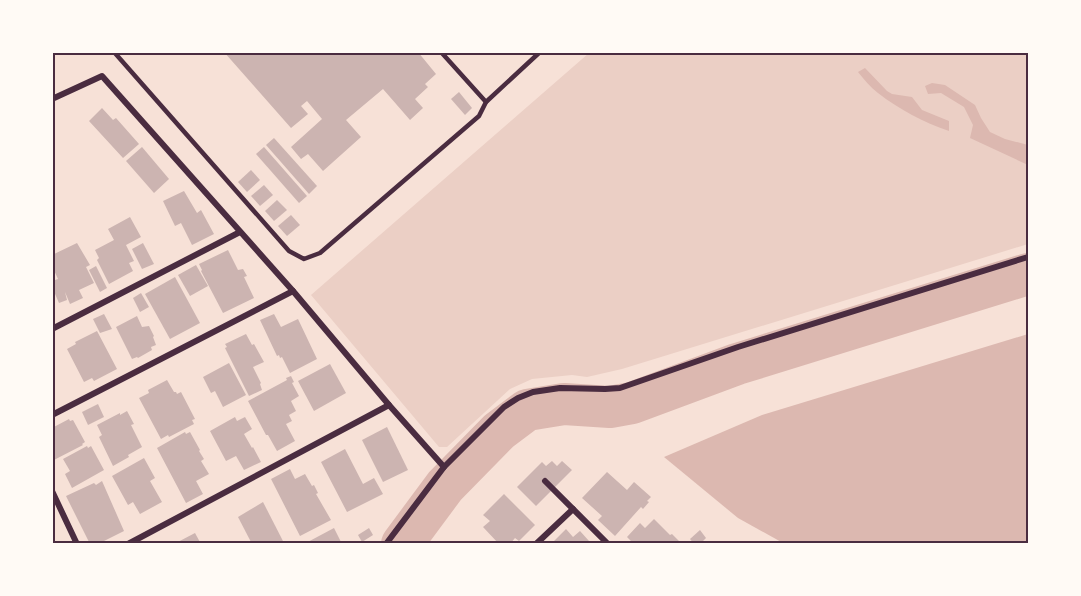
<svg xmlns="http://www.w3.org/2000/svg" width="1081" height="596" viewBox="0 0 1081 596" font-family="Inter,sans-serif">
<style>
.green{fill:#ebcfc5}
.water{fill:#dcb8b0}
.lines{fill:none;stroke-linecap:round;stroke-linejoin:round}
.river{stroke:#dcb8b0;stroke-width:42}
.building{fill:#ccb4b1}
.service{stroke:#4a2c40;stroke-width:4.5}
.minor{stroke:#4a2c40;stroke-width:6}
.neatline{fill:none;stroke:#4a2c40;stroke-width:2}
</style>
<rect width="100%" height="100%" fill="#f7e1d7"/>
<polygon class="green" points="589,53 1028,53 1028,244 622,369 587,377 572,375 532,379 510,389 447,447 439,447 311,295"/>
<g class="water">
<path d="M865,68L887,91L892,94L912,97L922,110L949,121V131C923,122 900,110 878,93C870,87 864,79 858,72Z"/>
<polygon points="932,83 945,85 975,105 981,118 990,132 1005,139 1028,145 1028,165 970,138 973,125 964,107 941,93 928,94 925,86"/>
<polygon points="1028,334 1028,543 783,543 738,518 664,457 762,415"/>
</g>
<g class="lines">
<polyline class="river" points="402,544 445,486 499,431 527,410 564,404 610,407 632,403 737,364 1028,274"/>
</g>
<g class="building">
<polygon points="224,52 418,52 436,74 425,84 428,87 415,99 423,108 410,120 383,89 346,120 361,137 323,171 308,154 301,159 291,147 322,119 307,101 301,106 308,114 291,128"/>
<polygon points="459,92 472,108 465,115 451,99"/>
<polygon points="102,108 113,120 116,118 139,144 123,158 89,121"/>
<polygon points="274,138 317,186 309,194 266,145"/>
<polygon points="142,147 169,179 154,193 126,161"/>
<polygon points="264,147 307,196 299,203 256,154"/>
<polygon points="251,170 260,180 247,192 238,182"/>
<polygon points="264,185 273,195 260,206 251,196"/>
<polygon points="184,191 197,213 201,210 214,234 192,245 181,223 175,226 163,201"/>
<polygon points="277,200 287,210 274,221 265,211"/>
<polygon points="291,215 300,225 287,236 278,226"/>
<polygon points="130,217 141,237 126,245 134,261 129,263 133,271 109,284 97,260 99,258 95,250 114,240 108,229"/>
<polygon points="77,243 90,265 86,267 94,283 79,290 83,298 70,304 65,292 67,300 59,303 52,287 52,281 58,279 52,266 52,255"/>
<polygon points="143,243 154,264 142,269 132,249"/>
<polygon points="228,250 238,270 243,269 247,276 244,277 254,298 223,313 201,271 202,270 199,264"/>
<polygon points="196,265 208,286 190,296 178,275"/>
<polygon points="96,266 107,288 100,292 89,270"/>
<polygon points="175,277 200,323 170,339 145,294"/>
<polygon points="141,293 149,307 140,312 133,298"/>
<polygon points="104,314 112,329 100,333 93,319"/>
<polygon points="274,314 281,327 298,319 317,359 290,373 282,357 280,358 279,355 277,356 260,320"/>
<polygon points="137,316 142,327 149,326 154,336 153,337 156,345 151,347 152,350 138,358 137,357 132,359 116,327"/>
<polygon points="97,331 117,369 94,381 92,378 84,382 67,349 76,344 75,342"/>
<polygon points="246,334 252,345 254,344 264,362 253,367 261,383 260,384 262,390 249,396 225,348 227,347 225,344"/>
<polygon points="229,363 246,395 223,407 215,391 211,393 203,377"/>
<polygon points="330,364 346,393 314,411 298,381"/>
<polygon points="291,376 294,382 292,383 299,396 291,401 296,411 289,415 292,421 286,424 295,441 277,451 268,435 266,435 248,401 287,380 286,378"/>
<polygon points="167,380 174,392 176,392 177,394 181,392 195,419 192,420 194,424 169,437 168,435 161,439 139,398 149,393 148,390"/>
<polygon points="98,404 104,417 88,425 82,412"/>
<polygon points="127,411 134,424 131,425 142,447 128,455 129,457 113,466 99,437 102,435 97,425 120,413 120,415"/>
<polygon points="235,417 237,421 245,417 252,429 244,434 252,448 253,447 261,462 244,470 236,456 226,461 210,431"/>
<polygon points="69,419 70,421 73,420 85,442 82,444 83,445 52,461 52,428"/>
<polygon points="387,427 408,470 383,482 362,440"/>
<polygon points="185,432 186,434 190,432 200,450 199,451 204,459 201,461 209,474 196,481 203,494 186,503 157,448"/>
<polygon points="87,446 88,448 91,446 104,470 72,488 65,474 70,471 63,459"/>
<polygon points="345,449 363,484 374,478 383,494 347,512 321,462"/>
<polygon points="144,458 155,478 150,481 162,502 140,514 133,502 128,505 112,476"/>
<polygon points="552,461 557,466 562,461 572,470 536,506 517,487 542,462 546,466"/>
<polygon points="290,469 295,479 305,474 312,486 314,485 318,493 316,494 331,520 300,536 271,479"/>
<polygon points="607,472 627,490 634,482 651,497 647,501 649,502 643,509 641,507 615,536 598,520 602,516 582,498"/>
<polygon points="102,481 124,531 98,544 90,544 66,496 94,483 96,485"/>
<polygon points="504,494 535,525 519,541 515,538 510,544 499,544 483,527 490,521 483,515"/>
<polygon points="263,502 284,543 283,544 252,544 238,517"/>
<polygon points="654,519 670,535 672,534 682,544 634,544 627,537 640,523 645,528"/>
<polygon points="334,528 342,544 304,544"/>
<polygon points="369,528 373,535 362,542 358,535"/>
<polygon points="566,529 573,537 580,531 589,541 586,544 551,544"/>
<polygon points="700,530 706,538 700,544 694,544 690,539"/>
<polygon points="195,533 201,544 174,544"/>
</g>
<g class="lines">
<g class="service">
<polyline points="114,52 289,251 304,259 320,253 479,116 486,102 540,52"/>
<polyline points="441,52 486,102"/>
</g>
<g class="minor">
<polyline points="52,99 102,76 293,291 389,405 444,467"/>
<polyline points="52,329 240,232"/>
<polyline points="52,415 293,291"/>
<polyline points="545,481 608,544"/>
<polyline points="52,491 77,544"/>
<polyline points="128,544 389,405"/>
<polyline points="386,544 444,467 504,407 518,398 533,392 560,388 605,389 620,388 738,347 1028,257"/>
<polyline points="536,544 573,509"/>
</g>
</g>
<rect width="1081" height="596" fill="none" stroke="#fffaf5" stroke-width="108"/>
<rect x="54" y="54" width="973" height="488" class="neatline"/>
</svg>
